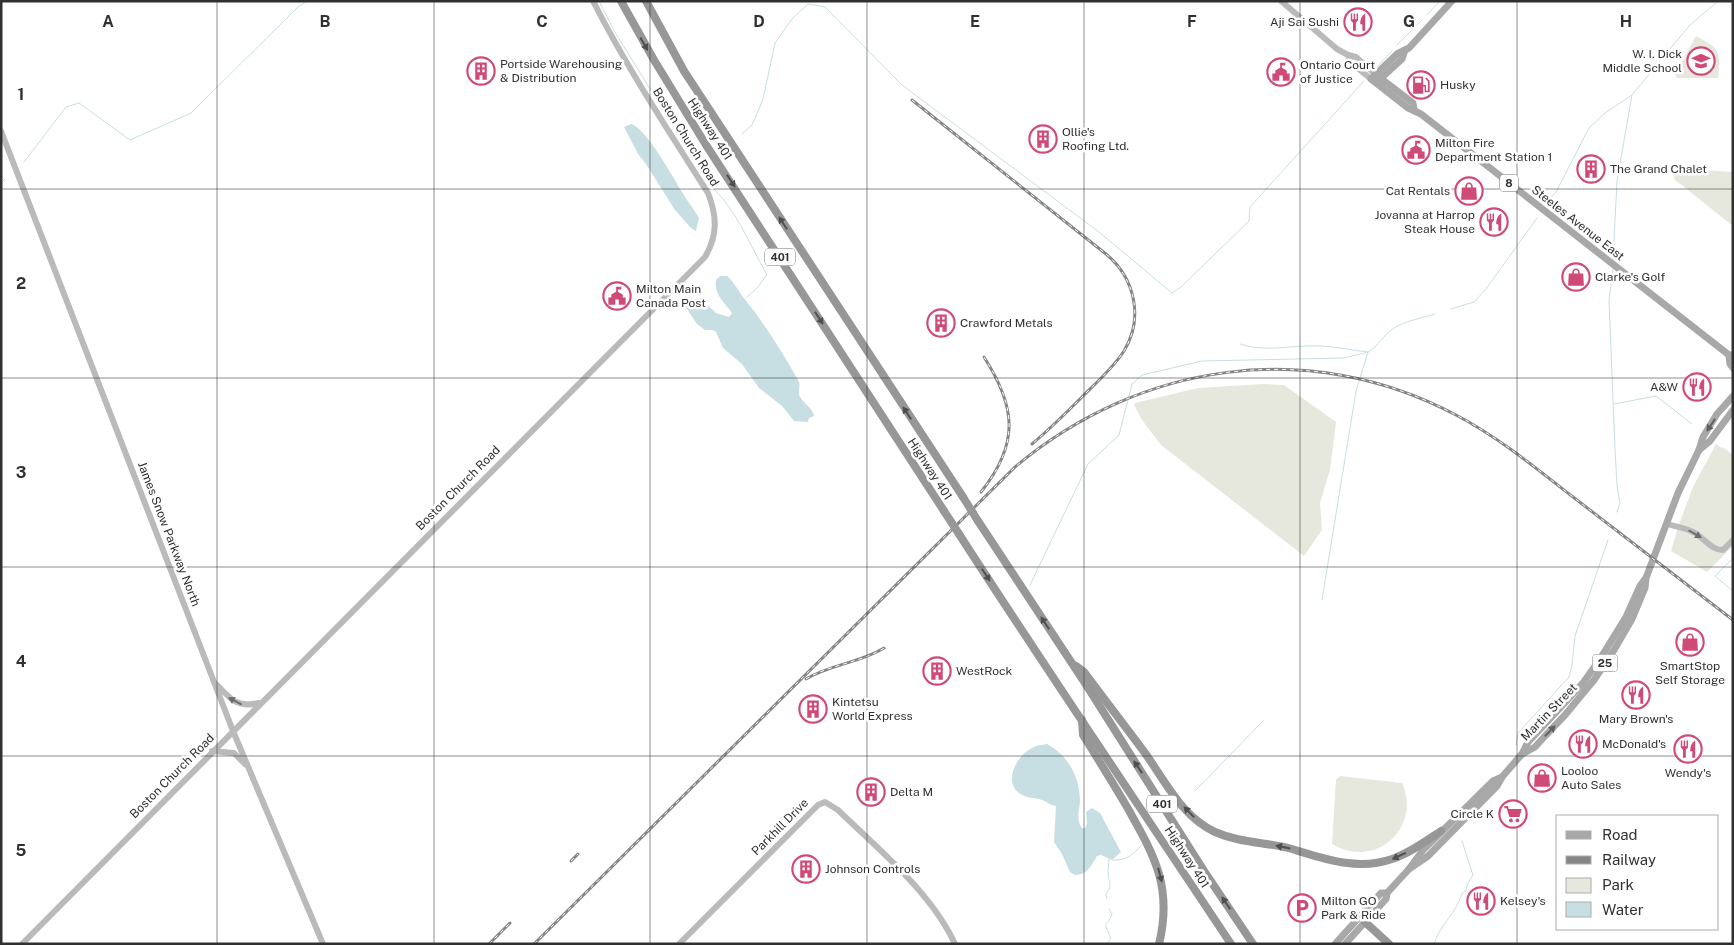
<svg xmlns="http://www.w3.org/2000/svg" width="1734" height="945" viewBox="0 0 1734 945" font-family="'Public Sans',sans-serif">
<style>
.green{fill:#e6e8dd}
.water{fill:#c7dfe2}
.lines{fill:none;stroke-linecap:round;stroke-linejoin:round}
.stream{stroke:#c7dfe2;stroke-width:1}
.secondary{stroke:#bababa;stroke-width:6}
.primary{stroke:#a8a8a8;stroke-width:7}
.highway{stroke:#979797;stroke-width:8}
.rail-casing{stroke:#858585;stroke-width:3}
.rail{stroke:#fff;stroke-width:1;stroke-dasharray:4;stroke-linecap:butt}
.highway-bridge{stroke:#979797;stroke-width:8}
.oneway{fill:#4f4f4f}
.oneway2{fill:#606060}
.oneway3{fill:#6e6e6e}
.grid{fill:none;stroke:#303030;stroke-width:1;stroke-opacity:0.55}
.labels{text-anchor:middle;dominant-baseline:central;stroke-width:5;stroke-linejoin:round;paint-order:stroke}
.shield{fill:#fff;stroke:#6e6e6e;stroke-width:1}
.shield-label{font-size:11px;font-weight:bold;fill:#303030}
.poi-label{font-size:12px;fill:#303030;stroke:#fff;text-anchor:start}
.street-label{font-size:12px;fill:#303030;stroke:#fff}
.grid-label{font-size:16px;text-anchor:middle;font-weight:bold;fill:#303030;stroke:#fff;stroke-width:5;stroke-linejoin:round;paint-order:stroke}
</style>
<rect width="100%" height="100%" fill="#fff"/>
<g class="green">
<path d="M1696,36C1720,49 1721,50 1718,78H1677L1675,74Z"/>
<polygon points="1676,168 1733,172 1733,226 1674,179"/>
<polygon points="1263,384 1284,385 1336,422 1330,470 1320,503 1322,530 1304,556 1161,445 1142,420 1134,405 1135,403 1198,388"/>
<polygon points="1716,444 1733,456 1733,546 1707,572 1671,551 1678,527 1693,487"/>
<path d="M1340,776L1402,783C1422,828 1375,870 1332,844L1336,780Z"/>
</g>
<g class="water">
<path d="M631,124C646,128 673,177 682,192C687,201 694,209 699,218L696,231L691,228L675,210L646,164L638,154L624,127Z"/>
<path d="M720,276H727C734,282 738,290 743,297C764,323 782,351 798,380C802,386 796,393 801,398C805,405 812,407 814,416L809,418L808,422L794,421L782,406L759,388L742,364L723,348L716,332L713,330H705L697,324L683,303L684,300L689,301L700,298L716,313L729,317L732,313C724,302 714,295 716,280Z"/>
<path d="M1047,744C1068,755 1080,777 1080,802C1079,811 1076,820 1082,828H1085L1087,824L1086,812L1092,808L1100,813L1121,852L1112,860L1101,855L1097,856C1091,866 1087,875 1075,875L1070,872L1062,854L1054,842L1056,806C1049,805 1048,802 1042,800C1034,797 1027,799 1019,793C1003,781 1017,755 1032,748C1036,745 1042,745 1047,744Z"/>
</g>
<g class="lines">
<g class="stream">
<path d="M599,1L616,34L705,177C711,186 716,191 723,199C739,218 754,252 767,275L757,288L747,297"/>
<polyline points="1427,15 1440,1"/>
<polyline points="1397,45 1422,20"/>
<polyline points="1376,68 1392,51"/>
<polyline points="742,134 752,125 763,99 775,43 792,19 808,4 825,7 902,85 1099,232 1172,293 1181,287 1249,221 1250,207 1364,81"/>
<polyline points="24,162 66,107 79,103 130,140 191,113 298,7 307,1"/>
<polyline points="1,183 5,179"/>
<polyline points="1548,201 1556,192 1589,128 1605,113 1632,95 1689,26 1718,1"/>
<polyline points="1613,260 1617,181 1632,95"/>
<polyline points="1613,269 1609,300 1615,449 1617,485 1620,503 1617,512"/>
<polyline points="1451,309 1474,302 1486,289 1537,218"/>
<path d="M1240,344C1263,352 1286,346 1310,346C1329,345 1349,350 1368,352C1379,346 1383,335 1394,328C1405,321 1422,318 1435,314"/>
<polyline points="1614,404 1656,396 1692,424"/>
<polyline points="1723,448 1733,456"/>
<polyline points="1733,558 1715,576 1733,591"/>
<polyline points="1030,585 1088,464 1119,435 1132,384 1142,375 1202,361 1344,358 1368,352 1356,391 1322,600"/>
<polyline points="1516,745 1518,733 1569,677 1572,665 1575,636 1608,540"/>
<polyline points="1195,791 1262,722"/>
<path d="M1112,860C1127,861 1132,855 1142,845"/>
<path d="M1107,899L1106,894C1114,883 1108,883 1108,873C1108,869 1109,863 1109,859"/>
<path d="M1107,944L1111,938C1102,918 1106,930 1112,914L1109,909"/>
<path d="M1434,944C1440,924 1457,913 1462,893L1466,891L1467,885L1473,875L1462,841"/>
</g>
<g class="secondary">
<polyline points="1281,1 1337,49 1348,55 1356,57 1375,74"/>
<polyline points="1348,55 1350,62 1371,79"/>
<polyline points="1,131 233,731 323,944"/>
<path d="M1667,524C1677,527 1687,528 1695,533C1705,539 1711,550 1723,550L1733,540"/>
<path d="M217,685C231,700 238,708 259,703"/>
<polyline points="212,751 234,753 246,765"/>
<path d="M22,944L705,257C718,235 717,216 708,193C668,130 627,68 593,1"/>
<path d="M679,944L818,805L825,802L838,810C878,849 931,892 955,944"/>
</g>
<g class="primary">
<polyline points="1452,1 1409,48 1397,54 1371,79 1408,108 1421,114 1729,355 1733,355"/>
<polyline points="1375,74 1413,103 1414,109"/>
<polyline points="1378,81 1402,59 1405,50"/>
<polyline points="1729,355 1730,364 1733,368"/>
<polyline points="1699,450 1710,441 1733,410"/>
<polyline points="1522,754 1535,747 1545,736 1565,715 1594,680 1614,650 1632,619 1645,588 1646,578 1678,493 1699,450 1703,437 1717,414 1733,396"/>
<polyline points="1409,869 1428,856 1497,786 1502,777 1522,754 1528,742 1583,683 1600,659 1626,617 1640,586 1645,579"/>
<polyline points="1335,944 1381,893 1387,893"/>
<polyline points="1345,944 1386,899 1387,893 1409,869 1423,850 1493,781 1502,777"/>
</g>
<g class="highway">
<polyline points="621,1 654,60 706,145 944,511"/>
<polyline points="646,1 684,71 963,497"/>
<polyline points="978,521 1085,683 1204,871 1253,944"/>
<path d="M959,534C1048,672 1140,807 1231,944"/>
<path d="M1076,666L1084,672C1104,699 1125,726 1145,753C1165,781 1182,817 1215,832C1240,843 1266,842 1292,849C1325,859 1358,871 1392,859C1410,853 1426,841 1441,831"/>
<path d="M1082,720L1083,735C1098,759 1113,783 1127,807C1154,855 1173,887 1159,944"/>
<polyline points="1365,922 1389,944"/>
</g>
<g class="rail-casing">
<g id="rail">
<path d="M912,100L1106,254C1135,278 1144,318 1124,351C1113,368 1097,382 1083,396C1066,413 1050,429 1032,444"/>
<path d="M981,492C1020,443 1016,407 984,357"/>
<path d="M806,679C831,664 860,663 884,648"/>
<polyline points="571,861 578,854"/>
<polyline points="489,944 510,923"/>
<path d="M534,944L1015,467C1140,362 1309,337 1456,415C1498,437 1536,468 1573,497C1626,538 1679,579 1733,620"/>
</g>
</g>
<use href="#rail" class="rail"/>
<g class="highway-bridge">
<polyline points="963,497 978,521"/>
<polyline points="944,511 959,534"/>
</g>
</g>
<defs><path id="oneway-solid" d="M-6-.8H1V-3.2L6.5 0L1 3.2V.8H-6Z" transform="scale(1.25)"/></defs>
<g class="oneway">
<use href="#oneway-solid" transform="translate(644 44) rotate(60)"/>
<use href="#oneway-solid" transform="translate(731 181) rotate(57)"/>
<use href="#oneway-solid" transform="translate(783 223) rotate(-123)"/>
<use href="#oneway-solid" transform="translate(819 318) rotate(57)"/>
<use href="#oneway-solid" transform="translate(907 413) rotate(-123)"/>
<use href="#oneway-solid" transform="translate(986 575) rotate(57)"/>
<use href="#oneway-solid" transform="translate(1045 623) rotate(-123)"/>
<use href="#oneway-solid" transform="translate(1138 767) rotate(-124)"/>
<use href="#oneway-solid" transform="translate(1189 812) rotate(-134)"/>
<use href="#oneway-solid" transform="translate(1283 847) rotate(-169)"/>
<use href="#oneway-solid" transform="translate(1399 856) rotate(155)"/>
<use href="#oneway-solid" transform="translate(1160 875) rotate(75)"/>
<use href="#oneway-solid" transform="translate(1226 903) rotate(-124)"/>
</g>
<g class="oneway2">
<use href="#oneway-solid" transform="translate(1711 425) rotate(123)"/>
<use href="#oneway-solid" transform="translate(1550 731) rotate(-46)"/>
</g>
<g class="oneway3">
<use href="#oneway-solid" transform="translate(1695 534) rotate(30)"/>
<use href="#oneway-solid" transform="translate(235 701) rotate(-152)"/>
</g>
<path class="grid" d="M217,1V944M434,1V944M650,1V944M867,1V944M1084,1V944M1300,1V944M1517,1V944M1,189H1733M1,378H1733M1,567H1733M1,756H1733"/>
<defs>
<g id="restaurant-ring" transform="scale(1.4375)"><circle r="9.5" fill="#fff" stroke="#cf4a77" stroke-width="1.5"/><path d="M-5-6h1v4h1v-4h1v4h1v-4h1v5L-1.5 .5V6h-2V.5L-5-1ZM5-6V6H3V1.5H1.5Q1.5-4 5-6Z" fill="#cf4a77"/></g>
<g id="school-ring" transform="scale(1.4375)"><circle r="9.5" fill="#fff" stroke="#cf4a77" stroke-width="1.5"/><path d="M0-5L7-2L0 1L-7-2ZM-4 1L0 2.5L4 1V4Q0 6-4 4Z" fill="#cf4a77"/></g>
<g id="building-ring" transform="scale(1.4375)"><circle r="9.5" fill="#fff" stroke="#cf4a77" stroke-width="1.5"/><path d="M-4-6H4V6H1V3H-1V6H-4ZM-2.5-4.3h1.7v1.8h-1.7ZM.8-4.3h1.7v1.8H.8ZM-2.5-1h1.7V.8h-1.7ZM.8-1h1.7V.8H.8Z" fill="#cf4a77"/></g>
<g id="civic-ring" transform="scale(1.4375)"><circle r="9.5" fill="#fff" stroke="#cf4a77" stroke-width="1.5"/><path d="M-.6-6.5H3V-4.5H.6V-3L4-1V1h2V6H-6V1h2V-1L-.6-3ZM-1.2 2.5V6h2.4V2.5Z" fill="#cf4a77"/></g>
<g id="fuel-ring" transform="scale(1.4375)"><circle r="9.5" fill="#fff" stroke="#cf4a77" stroke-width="1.5"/><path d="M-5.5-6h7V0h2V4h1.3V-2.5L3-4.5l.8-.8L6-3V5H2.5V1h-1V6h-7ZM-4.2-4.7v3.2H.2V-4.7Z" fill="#cf4a77"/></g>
<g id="shop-ring" transform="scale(1.4375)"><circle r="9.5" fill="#fff" stroke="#cf4a77" stroke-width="1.5"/><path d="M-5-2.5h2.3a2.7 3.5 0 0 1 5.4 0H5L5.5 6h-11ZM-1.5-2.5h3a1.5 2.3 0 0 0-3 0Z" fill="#cf4a77"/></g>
<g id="supermarket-ring" transform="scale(1.4375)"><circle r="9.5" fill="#fff" stroke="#cf4a77" stroke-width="1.5"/><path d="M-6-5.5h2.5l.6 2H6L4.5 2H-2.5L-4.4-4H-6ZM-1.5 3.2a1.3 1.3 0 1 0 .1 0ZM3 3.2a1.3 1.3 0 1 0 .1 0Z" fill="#cf4a77"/></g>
<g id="parking-ring" transform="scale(1.4375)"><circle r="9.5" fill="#fff" stroke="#cf4a77" stroke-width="1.5"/><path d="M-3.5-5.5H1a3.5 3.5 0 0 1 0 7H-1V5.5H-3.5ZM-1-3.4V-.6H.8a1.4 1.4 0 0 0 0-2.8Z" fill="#cf4a77"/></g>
</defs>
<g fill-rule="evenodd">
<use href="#restaurant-ring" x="1358" y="22"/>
<use href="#school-ring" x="1701" y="61"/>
<use href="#building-ring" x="481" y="71"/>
<use href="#civic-ring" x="1281" y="72"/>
<use href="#fuel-ring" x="1421" y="85"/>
<use href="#building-ring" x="1043" y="139"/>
<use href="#civic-ring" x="1416" y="150"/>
<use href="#building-ring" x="1591" y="169"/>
<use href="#shop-ring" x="1469" y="191"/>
<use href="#restaurant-ring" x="1494" y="222"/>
<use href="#shop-ring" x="1576" y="277"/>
<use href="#civic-ring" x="617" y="296"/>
<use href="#building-ring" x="941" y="323"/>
<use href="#restaurant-ring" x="1697" y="387"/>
<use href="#shop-ring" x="1690" y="642"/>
<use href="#building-ring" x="937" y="671"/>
<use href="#restaurant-ring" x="1636" y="695"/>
<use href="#building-ring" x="813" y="709"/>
<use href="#restaurant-ring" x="1583" y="744"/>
<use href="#restaurant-ring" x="1688" y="749"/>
<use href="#shop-ring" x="1542" y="778"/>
<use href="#building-ring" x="871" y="792"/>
<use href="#supermarket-ring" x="1513" y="814"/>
<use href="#building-ring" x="806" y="869"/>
<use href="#restaurant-ring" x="1481" y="901"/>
<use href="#parking-ring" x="1302" y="908"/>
</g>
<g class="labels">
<g class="shield">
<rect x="1500" y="174.5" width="18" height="17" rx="4"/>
<rect x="765" y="248.5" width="30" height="17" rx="4"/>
<rect x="1592.5" y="654.5" width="25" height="17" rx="4"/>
<rect x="1147" y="795.5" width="30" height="17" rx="4"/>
</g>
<g class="shield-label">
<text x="1509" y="183">8</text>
<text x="780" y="257">401</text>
<text x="1605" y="663">25</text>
<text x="1162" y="804">401</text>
</g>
<g class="poi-label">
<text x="1339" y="22" text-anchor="end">Aji Sai Sushi</text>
<text x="1682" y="54" text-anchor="end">W. I. Dick<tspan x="1682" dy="14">Middle School</tspan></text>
<text x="500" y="64">Portside Warehousing<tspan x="500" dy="14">&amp; Distribution</tspan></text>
<text x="1300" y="65">Ontario Court<tspan x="1300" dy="14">of Justice</tspan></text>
<text x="1440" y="85">Husky</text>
<text x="1062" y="132">Ollie's<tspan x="1062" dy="14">Roofing Ltd.</tspan></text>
<text x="1435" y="143">Milton Fire<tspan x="1435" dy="14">Department Station 1</tspan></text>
<text x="1610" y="169">The Grand Chalet</text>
<text x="1450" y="191" text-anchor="end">Cat Rentals</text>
<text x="1475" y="215" text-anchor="end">Jovanna at Harrop<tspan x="1475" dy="14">Steak House</tspan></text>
<text x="1595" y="277">Clarke's Golf</text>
<text x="636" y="289">Milton Main<tspan x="636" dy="14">Canada Post</tspan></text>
<text x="960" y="323">Crawford Metals</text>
<text x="1678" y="387" text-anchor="end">A&amp;W</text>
<text x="1690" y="666" text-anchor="middle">SmartStop<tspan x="1690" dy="14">Self Storage</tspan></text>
<text x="956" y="671">WestRock</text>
<text x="832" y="702">Kintetsu<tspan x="832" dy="14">World Express</tspan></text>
<text x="1636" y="719" text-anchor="middle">Mary Brown's</text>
<text x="1602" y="744">McDonald's</text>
<text x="1561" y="771">Looloo<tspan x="1561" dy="14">Auto Sales</tspan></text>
<text x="1688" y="773" text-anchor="middle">Wendy's</text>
<text x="890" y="792">Delta M</text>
<text x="1494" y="814" text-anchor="end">Circle K</text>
<text x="825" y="869">Johnson Controls</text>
<text x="1321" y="901">Milton GO<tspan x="1321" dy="14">Park &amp; Ride</tspan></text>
<text x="1500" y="901">Kelsey's</text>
</g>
<g class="street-label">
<text transform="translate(710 129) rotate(57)">Highway 401</text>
<text transform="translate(686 137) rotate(58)">Boston Church Road</text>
<text transform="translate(1578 223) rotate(38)">Steeles Avenue East</text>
<text transform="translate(930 469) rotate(57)">Highway 401</text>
<text transform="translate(458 488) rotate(-45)">Boston Church Road</text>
<text transform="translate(169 534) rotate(69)">James Snow Parkway North</text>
<text transform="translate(1549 712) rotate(-46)">Martin Street</text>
<text transform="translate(172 776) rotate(-45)">Boston Church Road</text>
<text transform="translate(780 827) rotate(-45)">Parkhill Drive</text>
<text transform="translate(1187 857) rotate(57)">Highway 401</text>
</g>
</g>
<g class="grid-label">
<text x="108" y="27">A</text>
<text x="325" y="27">B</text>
<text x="542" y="27">C</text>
<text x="759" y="27">D</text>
<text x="975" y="27">E</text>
<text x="1192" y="27">F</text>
<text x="1409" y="27">G</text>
<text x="1626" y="27">H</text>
<text x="21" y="100">1</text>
<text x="21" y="289">2</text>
<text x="21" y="478">3</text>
<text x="21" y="667">4</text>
<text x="21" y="856">5</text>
</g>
<rect width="1734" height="945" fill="none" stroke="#303030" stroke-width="5"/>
<rect x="1556" y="815" width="162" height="115" fill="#ffffff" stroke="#acacac"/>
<rect x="1566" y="831" width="25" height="8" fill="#a8a8a8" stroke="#acacac"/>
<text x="1602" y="840" font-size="15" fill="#303030">Road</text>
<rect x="1566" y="856" width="25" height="8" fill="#858585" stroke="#acacac"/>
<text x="1602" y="865" font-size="15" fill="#303030">Railway</text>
<rect x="1566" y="878" width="25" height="15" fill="#e6e8dd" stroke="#acacac"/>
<text x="1602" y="890" font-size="15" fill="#303030">Park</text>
<rect x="1566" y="902" width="25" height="15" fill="#c7dfe2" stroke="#acacac"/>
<text x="1602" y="915" font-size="15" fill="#303030">Water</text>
</svg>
